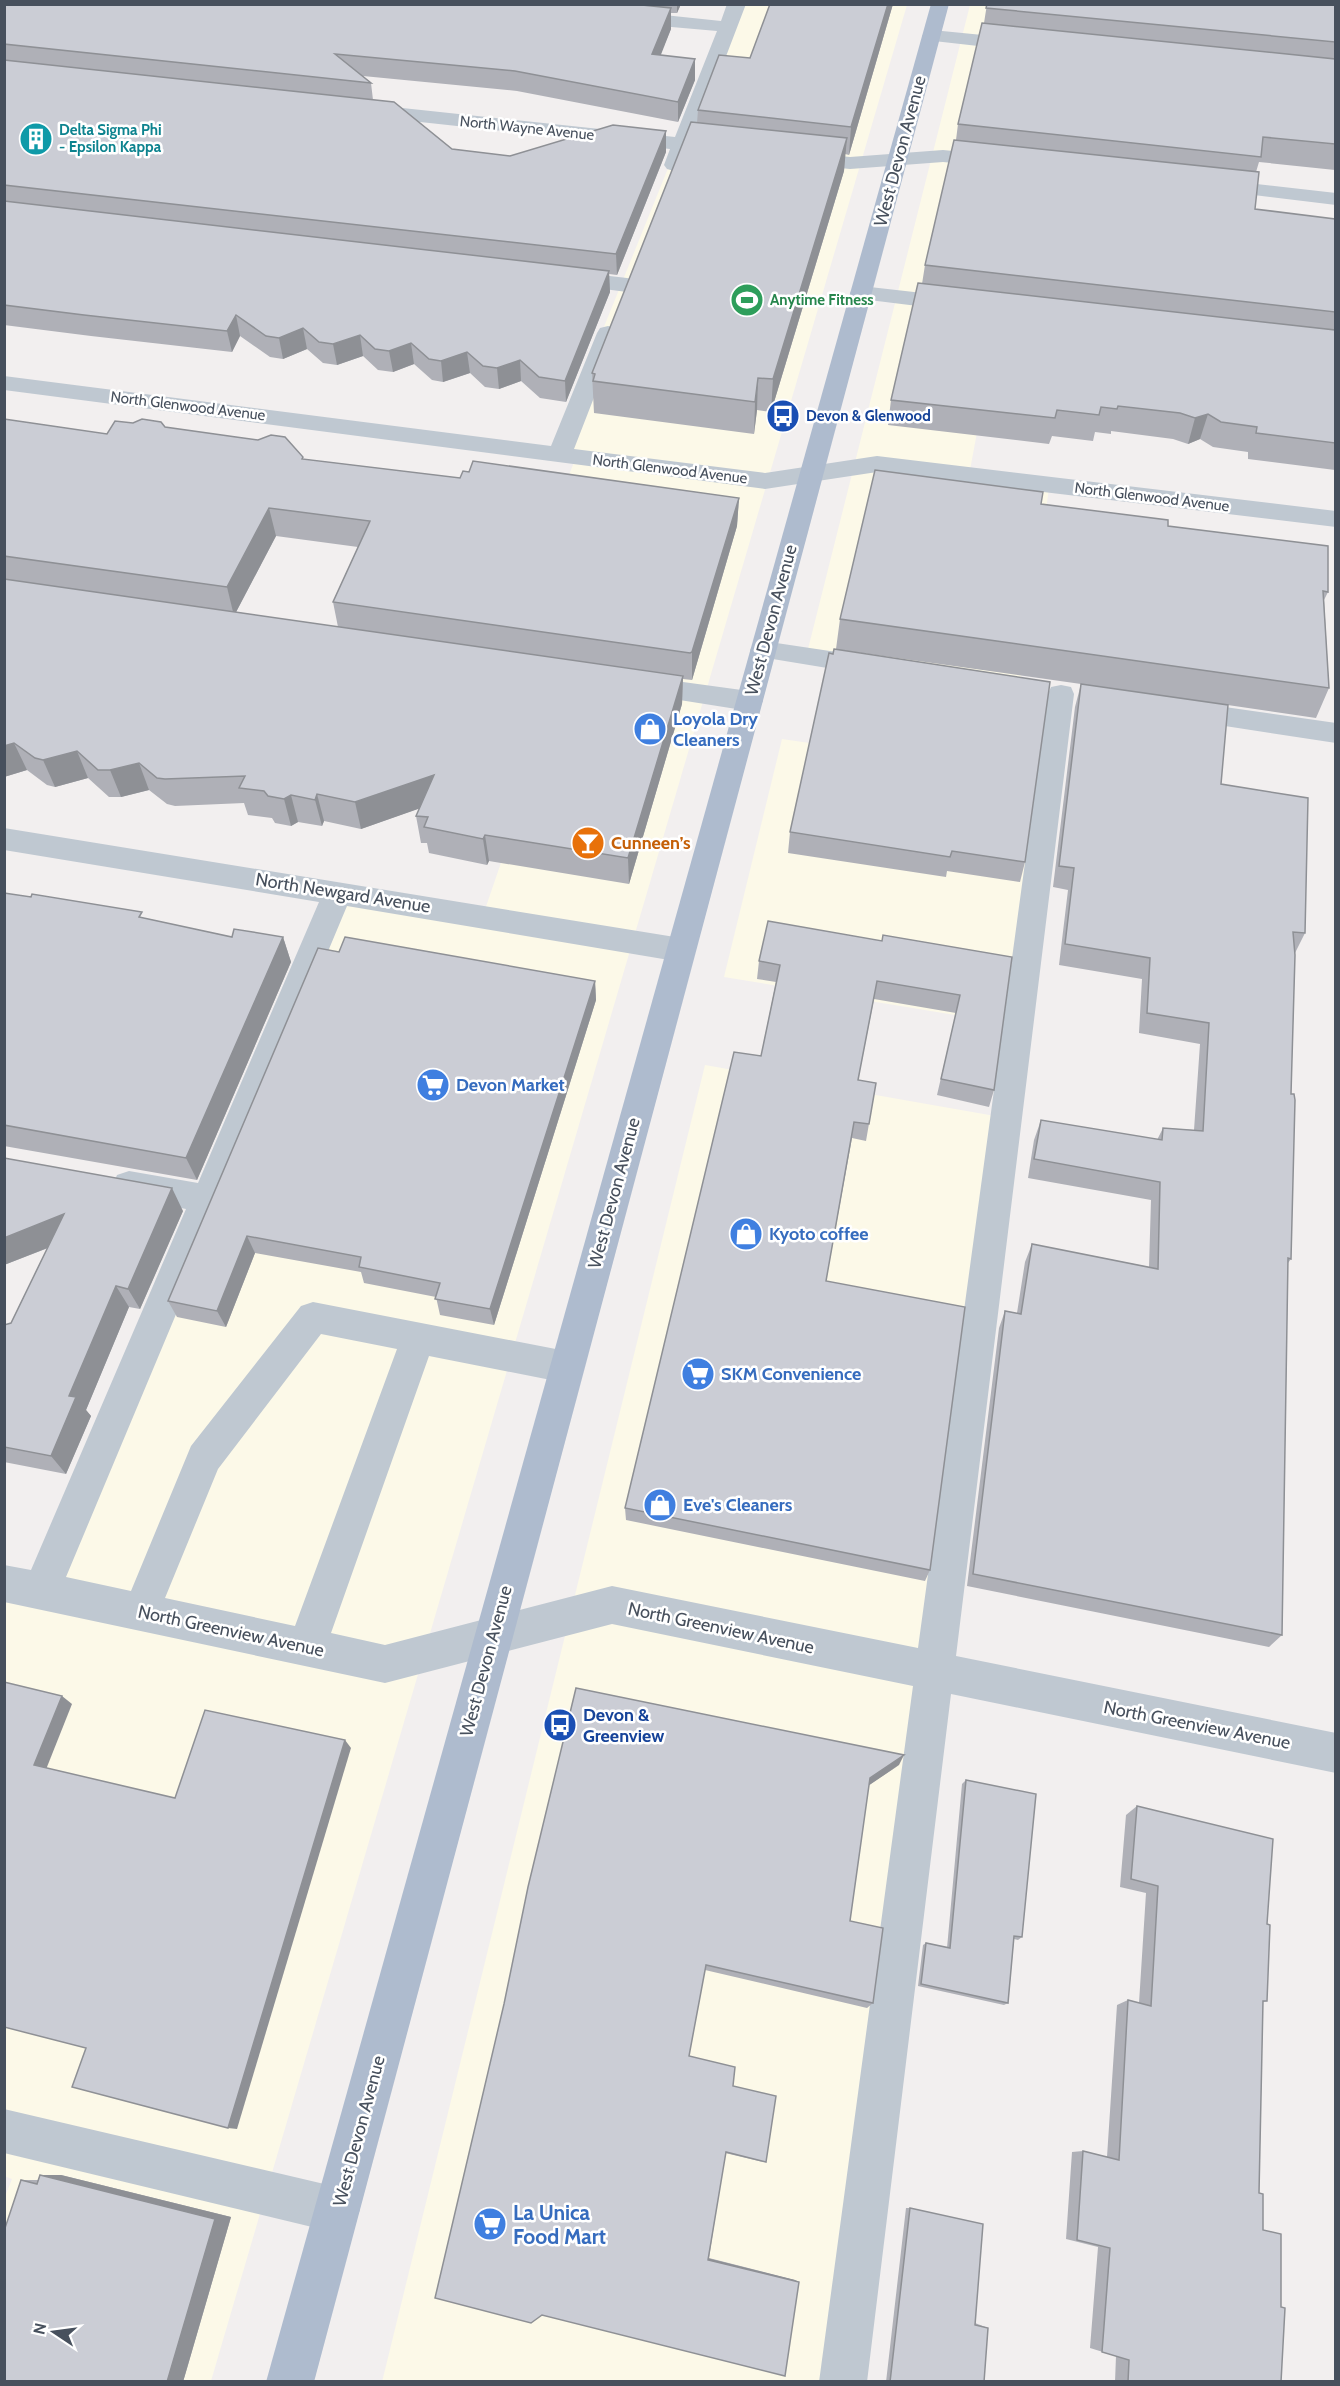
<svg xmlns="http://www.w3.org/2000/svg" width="1340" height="2386" viewBox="0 0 1340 2386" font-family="Cabin,sans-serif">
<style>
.commercial{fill:#fcf9e8}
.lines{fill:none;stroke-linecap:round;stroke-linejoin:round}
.minor{fill:#bfc8d1;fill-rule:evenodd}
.major{fill:#aebbce;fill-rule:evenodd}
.wall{fill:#afb0b7;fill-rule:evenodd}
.shaded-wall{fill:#8e9095}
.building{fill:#cbcdd5;stroke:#8e9095;stroke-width:1.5}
.labels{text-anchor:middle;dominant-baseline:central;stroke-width:5;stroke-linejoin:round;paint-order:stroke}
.far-street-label{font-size:15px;fill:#47505d;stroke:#fff}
.far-culture-label{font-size:15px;font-weight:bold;fill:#0d838f;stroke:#fff;text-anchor:start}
.far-leisure-label{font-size:15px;font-weight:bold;fill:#27864d;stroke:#fff;text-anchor:start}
.far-transit-label{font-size:15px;font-weight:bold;fill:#164399;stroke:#fff;text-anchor:start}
.street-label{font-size:18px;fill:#47505d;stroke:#fff}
.shop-label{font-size:18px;font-weight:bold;fill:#366cbe;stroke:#fff;text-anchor:start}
.food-label{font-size:18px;font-weight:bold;fill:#c56008;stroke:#fff;text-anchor:start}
.transit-label{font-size:18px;font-weight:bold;fill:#164399;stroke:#fff;text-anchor:start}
.near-shop-label{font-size:21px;font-weight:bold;fill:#366cbe;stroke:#fff;text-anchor:start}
</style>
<rect width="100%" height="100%" fill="#f2efef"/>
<g class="commercial">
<polygon points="734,5 907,5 211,2381 5,2381 4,2199 12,2179 4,2176 5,1572 40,1579 328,896 480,924 583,624 516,613 574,462 551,458"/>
<polygon points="970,5 1057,5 970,470 1050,482 1020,684 807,653"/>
<polygon points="782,739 1058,779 1028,1027 724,977"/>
<polygon points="705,1065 1012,1119 854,2381 382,2382"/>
</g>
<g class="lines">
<g class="minor">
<polygon points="727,4 746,4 694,140 732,145 735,149 732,153 725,155 690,151 681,169 674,171 667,169 664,165 670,149 365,116 358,114 355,110 358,106 365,104 675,137 717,31 626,23 619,21 617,17 619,13 626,11 721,21"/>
<polygon points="932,30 1022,39 1029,41 1032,45 1029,49 1022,51 925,40 922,36 925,32"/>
<polygon points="943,150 994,155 1001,157 1004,161 1001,165 994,167 943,162 850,169 800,164 793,162 790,158 793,154 800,152 850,157"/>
<polygon points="1212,179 1336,193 1336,205 1205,189 1202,185 1205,181"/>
<polygon points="566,271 627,278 635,280 638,285 635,290 627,292 558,283 555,278 558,273"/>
<polygon points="861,286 958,297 966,299 969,304 966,309 958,311 853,298 850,293 853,288"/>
<polygon points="608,326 616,328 619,333 574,449 765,473 877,456 1336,511 1336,527 877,472 765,489 4,390 4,376 551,446 597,333 600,328"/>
<polygon points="763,641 870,657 879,659 883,666 879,673 870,675 754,656 750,650 754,644"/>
<polygon points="639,676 749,691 759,694 763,701 759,708 749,711 629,692 626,685 629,678"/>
<path d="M1061,685L1071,687L1074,694L956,1656L1336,1733V1773L951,1694L867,2382H819L913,1686L612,1624L385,1683L4,1602V1565L31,1570L186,1209L117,1195L113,1185L117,1175L129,1171L198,1183L319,902L4,850V828L681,938L692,942L696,950L692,958L681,962L347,906L66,1577L131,1591L191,1446L301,1306L313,1302L566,1351L578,1356L584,1367L578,1378L566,1383L429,1356L331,1633L385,1645L612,1586L918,1648L1048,694L1051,687ZM321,1334L397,1349L295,1626L165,1598L218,1469Z"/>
<polygon points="1183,701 1336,723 1336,743 1173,718 1169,711 1173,704"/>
<polygon points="4,2109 337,2187 353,2194 360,2210 353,2226 337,2233 4,2153"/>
</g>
<polygon class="major" points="931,4 949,4 314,2382 266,2382"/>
</g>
<g class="wall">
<polygon points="4,4 681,4 677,13 671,13 671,29 660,55 695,80 678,122 517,91 363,76 371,83 373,100 452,149 510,156 666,131 666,152 617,275 609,274 610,292 566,402 540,398 521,381 499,389 485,387 470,373 443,382 432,380 414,364 393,372 378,370 363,356 337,365 323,363 307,349 283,359 270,357 240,336 232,352 91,336 4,325"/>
<polygon points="770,4 893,4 849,155 845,154 844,171 771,412 757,410 754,434 594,413 592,373 697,123 698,110 750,58"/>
<polygon points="987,4 1335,4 1335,170 1259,162 1256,172 1255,209 1335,219 1335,470 1248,459 1248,452 1213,447 1200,439 1188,444 1173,439 1111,431 1111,434 1095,432 1093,441 1052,436 1049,444 888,425 891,400 922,284 925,265 956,140 958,124 984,23"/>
<path d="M4,419L107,434L165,427L303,457V459L460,478L739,498L737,526L692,680L683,679L682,704L629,884L489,861L487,865L429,853L427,843H421L416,816L420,808L361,829L324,821L322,826L298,822L291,826L275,823L272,818L248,815L244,803L175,806L167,804L149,790L121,797H109L88,778L55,787L47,785L27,770L4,777ZM276,536L358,547L333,602L338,627L236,612Z"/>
<polygon points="1041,504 1168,526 1328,592 1324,600 1329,688 1316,718 1214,703 1221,784 1305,933 1295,953 1291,1094 1291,1259 1288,1263 1282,1635 1269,1647 967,1586 999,1328 1005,1311 1017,1313 1025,1262 1032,1244 1149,1267 1151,1200 1028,1178 1034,1140 1041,1120 1157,1140 1163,1128 1194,1130 1200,1044 1139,1033 1142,979 1059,965 1068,890 1053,887 1075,707 1081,684 840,650 1025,862 1020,882 947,871 946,877 788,853 790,832 833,654 836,649 840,619"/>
<polygon points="4,893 144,918 232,937 283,937 291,962 197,1180 4,1146"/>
<polygon points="882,941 1012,957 994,1090 989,1107 937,1095 956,1013 874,999 858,1080 876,1083 866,1141 852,1138 826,1281 930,1570 925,1581 626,1520 625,1508 761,1056 776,982 757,979 759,961"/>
<polygon points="339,952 595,981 596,1000 494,1325 440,1315 436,1297 364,1283 361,1272 255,1253 226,1327 177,1317 168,1301"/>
<polygon points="4,1158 183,1211 140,1309 129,1307 86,1410 91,1416 66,1474 4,1462 4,1325 11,1323 48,1248 4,1265"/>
<polygon points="899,1765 869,1785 850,1921 873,2003 867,2008 705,1970 689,2056 733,2086 766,2162 763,2162 725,2153 709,2258 795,2280 785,2376 504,2004"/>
<polygon points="966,1780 1022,1937 1018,1940 1014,1939 1008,2003 1004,2005 918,1986 923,1945 926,1943 947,1948 962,1784"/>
<polygon points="1137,1806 1267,1924 1267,2001 1263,2002 1259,2193 1263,2230 1281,2307 1281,2382 1115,2382 1116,2356 1090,2348 1098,2247 1066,2239 1072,2152 1083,2151 1107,2157 1117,2005 1128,2000 1139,2003 1146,1893 1120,1887 1126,1815"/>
<polygon points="61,2175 231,2217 183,2382 4,2382 21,2180 38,2180"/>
<polygon points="906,2208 910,2208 975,2323 988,2328 984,2382 886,2382"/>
</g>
<g class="shaded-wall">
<polygon points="677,4 681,4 677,13"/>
<polygon points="888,4 893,4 849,155 851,127"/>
<polygon points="671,8 671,29 653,75 652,54"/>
<polygon points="695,59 695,80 678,122 678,102"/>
<polygon points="666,131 666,152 617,275 616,254"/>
<polygon points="847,138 844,171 771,412 773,379"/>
<polygon points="609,271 610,292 566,402 565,381"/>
<polygon points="236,315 240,336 232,352 227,331"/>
<polygon points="303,328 307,349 283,359 279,338"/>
<polygon points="360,335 363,356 337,365 333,344"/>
<polygon points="411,343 414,364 393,372 389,351"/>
<polygon points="467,352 470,373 443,382 441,361"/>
<polygon points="520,360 521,381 499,389 497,368"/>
<polygon points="758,378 757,410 754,434 755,402"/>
<polygon points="1208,414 1200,439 1188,444 1195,418"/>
<polygon points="739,498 737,526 692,680 692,652"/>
<polygon points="269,508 276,536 234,616 227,587"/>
<polygon points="683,676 682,704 629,884 628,858"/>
<polygon points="14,743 27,770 4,777 4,746"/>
<polygon points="77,751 88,778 55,787 43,760"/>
<polygon points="139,763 149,790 121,797 110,770"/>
<polygon points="434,775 438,802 361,829 355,802"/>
<polygon points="317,794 324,821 322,826 315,800"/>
<polygon points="291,795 298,822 291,826 284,799"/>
<polygon points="485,835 489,861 487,865 483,839"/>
<polygon points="283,937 291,962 197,1180 186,1158"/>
<polygon points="595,981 596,1000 494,1325 490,1309"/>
<polygon points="172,1188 183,1211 140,1309 128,1289"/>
<polygon points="64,1214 78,1236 4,1265 4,1238"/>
<polygon points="247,1236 255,1253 226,1327 217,1311"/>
<polygon points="116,1286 129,1307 86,1410 91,1416 66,1474 51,1456 69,1396"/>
<polygon points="62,1696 72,1704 45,1772 34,1765"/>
<polygon points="345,1740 351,1748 237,2129 228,2128"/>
<polygon points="904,1755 899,1765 865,1788 870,1778"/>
<polygon points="40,2175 61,2175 231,2217 183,2382 167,2382"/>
<polygon points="707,2258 795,2280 799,2282 708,2260"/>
</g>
<g class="building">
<polygon points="4,4 632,4 671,8 652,54 695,59 678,102 515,71 335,54 371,83 4,44"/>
<polygon points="770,4 888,4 851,127 698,110 719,55 750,58"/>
<polygon points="987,4 1335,4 1335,42 986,8"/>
<polygon points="982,23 1335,59 1335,144 1263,137 1261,157 958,124"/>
<polygon points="4,60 394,102 452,149 510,156 613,125 666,131 616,254 4,185"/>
<polygon points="691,122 847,138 773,379 758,378 755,402 593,381 595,374 592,373"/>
<polygon points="954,140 1259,172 1255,209 1335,219 1335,312 925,265"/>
<polygon points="4,201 609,271 565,381 539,377 520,360 497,368 483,366 467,352 441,361 429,359 411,343 389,351 375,349 360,335 333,344 319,342 303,328 279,338 266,336 236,315 227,331 84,315 4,305"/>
<polygon points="918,283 1335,330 1335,443 1256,433 1257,427 1221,422 1208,414 1195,418 1180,413 1118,406 1117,409 1101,407 1099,415 1057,410 1055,418 891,400"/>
<polygon points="4,419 107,434 115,421 133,423 142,419 161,422 165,427 236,437 258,440 271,435 285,437 303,457 302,459 460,478 463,471 469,472 473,461 739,498 692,652 690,653 333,602 370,521 269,508 227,587 4,556"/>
<polygon points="875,470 1043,492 1041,504 1168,520 1168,526 1328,546 1328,592 1323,591 1329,688 840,619"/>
<polygon points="4,579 683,676 628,858 485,835 483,839 424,827 428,817 416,816 434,775 355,802 317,794 315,800 291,795 284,799 268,796 264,791 239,788 245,776 165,779 157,778 139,763 110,770 98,770 77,751 43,760 35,758 14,743 4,746"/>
<polygon points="834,649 1050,682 1025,862 952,851 950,857 790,832 829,653 833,654"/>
<polygon points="1081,684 1228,705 1221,784 1308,798 1305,933 1293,932 1295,955 1291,1094 1294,1094 1295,1100 1291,1259 1288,1258 1282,1635 973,1574 1005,1311 1021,1314 1032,1244 1158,1269 1160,1182 1034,1159 1041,1120 1162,1140 1163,1128 1203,1131 1209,1023 1147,1013 1150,958 1065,944 1074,868 1059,866"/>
<polygon points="4,893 31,897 32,894 142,912 139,917 232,937 234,929 283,937 186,1158 4,1125"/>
<polygon points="768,921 882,941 883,935 1012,957 994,1090 941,1079 960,995 877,981 858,1080 876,1083 869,1124 854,1122 826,1281 965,1307 930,1570 625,1508 734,1052 761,1056 780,965 759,961"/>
<polygon points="345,937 595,981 490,1309 435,1299 440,1283 359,1267 361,1257 247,1236 217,1311 168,1301 318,948 339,952"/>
<polygon points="4,1158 172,1188 128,1289 116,1286 69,1396 76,1397 51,1456 4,1447 4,1325 11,1323 64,1214 4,1238"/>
<polygon points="4,1682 62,1696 34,1765 175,1798 205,1710 345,1740 228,2128 72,2087 86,2048 4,2027"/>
<polygon points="576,1688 904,1755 870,1778 850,1921 883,1928 873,2003 706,1965 689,2056 735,2067 733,2086 776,2096 766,2162 726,2152 708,2260 799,2282 785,2376 542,2315 531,2323 435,2298 504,2004 528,1887"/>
<polygon points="966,1780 1036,1794 1022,1937 1014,1936 1008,2003 921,1984 926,1943 950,1948"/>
<polygon points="1137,1806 1273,1839 1267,1924 1270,1925 1267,2001 1263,2001 1259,2193 1263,2194 1263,2230 1281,2234 1281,2307 1285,2308 1281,2382 1128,2382 1129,2360 1102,2352 1110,2248 1077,2240 1083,2151 1119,2160 1128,2000 1151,2006 1158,1886 1131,1879"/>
<polygon points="40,2175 215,2219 167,2382 4,2382 4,2231 21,2180 37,2184"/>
<polygon points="910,2208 983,2224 975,2325 988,2328 984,2382 890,2382"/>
</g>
<defs>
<g id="building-disc" transform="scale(1.725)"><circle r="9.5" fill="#0f9aa8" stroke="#fff"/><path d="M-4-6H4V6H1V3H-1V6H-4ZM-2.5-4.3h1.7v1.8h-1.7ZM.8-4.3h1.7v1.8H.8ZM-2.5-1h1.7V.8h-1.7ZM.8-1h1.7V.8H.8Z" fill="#fff"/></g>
<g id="stadium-disc" transform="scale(1.725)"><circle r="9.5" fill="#2e9e5b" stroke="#fff"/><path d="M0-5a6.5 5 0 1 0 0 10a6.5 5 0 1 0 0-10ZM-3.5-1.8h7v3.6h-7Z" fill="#fff"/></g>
<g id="bus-disc" transform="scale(1.725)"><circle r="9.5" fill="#1a4fb4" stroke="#fff"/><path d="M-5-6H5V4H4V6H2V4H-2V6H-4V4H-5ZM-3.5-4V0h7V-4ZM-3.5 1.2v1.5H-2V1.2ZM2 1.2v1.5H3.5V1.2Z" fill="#fff"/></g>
<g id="shop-disc" transform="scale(1.725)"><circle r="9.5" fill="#3f7fe0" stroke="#fff"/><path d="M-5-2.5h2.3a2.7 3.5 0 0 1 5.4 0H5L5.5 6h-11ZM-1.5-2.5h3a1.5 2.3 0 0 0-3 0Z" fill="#fff"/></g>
<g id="bar-disc" transform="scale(1.725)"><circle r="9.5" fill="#e8710a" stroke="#fff"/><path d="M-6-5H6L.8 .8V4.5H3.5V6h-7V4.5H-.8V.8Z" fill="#fff"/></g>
<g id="supermarket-disc" transform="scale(1.725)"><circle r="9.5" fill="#3f7fe0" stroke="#fff"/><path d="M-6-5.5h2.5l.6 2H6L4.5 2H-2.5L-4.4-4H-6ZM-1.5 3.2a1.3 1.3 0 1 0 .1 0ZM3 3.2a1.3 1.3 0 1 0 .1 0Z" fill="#fff"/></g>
</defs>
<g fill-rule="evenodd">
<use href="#building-disc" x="36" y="139"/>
<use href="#stadium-disc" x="747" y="300"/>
<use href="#bus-disc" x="783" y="416"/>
<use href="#shop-disc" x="650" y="729"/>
<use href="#bar-disc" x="588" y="843"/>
<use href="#supermarket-disc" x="433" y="1085"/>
<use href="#shop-disc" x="746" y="1234"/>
<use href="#supermarket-disc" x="698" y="1374"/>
<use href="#shop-disc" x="660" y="1505"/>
<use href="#bus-disc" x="560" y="1725"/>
<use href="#supermarket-disc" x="490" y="2224"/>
</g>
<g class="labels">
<g class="far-street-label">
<text transform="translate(527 128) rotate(6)">North Wayne Avenue</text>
<text transform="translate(188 406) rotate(7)">North Glenwood Avenue</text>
<text transform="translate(670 469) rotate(7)">North Glenwood Avenue</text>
<text transform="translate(1152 497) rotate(7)">North Glenwood Avenue</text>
</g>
<g class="far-culture-label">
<text x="59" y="130">Delta Sigma Phi<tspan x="59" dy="17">- Epsilon Kappa</tspan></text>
</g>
<g class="far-leisure-label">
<text x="770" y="300">Anytime Fitness</text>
</g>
<g class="far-transit-label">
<text x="806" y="416">Devon &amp; Glenwood</text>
</g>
<g class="street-label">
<text transform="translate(900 151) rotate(-75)">West Devon Avenue</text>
<text transform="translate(771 620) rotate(-75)">West Devon Avenue</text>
<text transform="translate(343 893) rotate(9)">North Newgard Avenue</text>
<text transform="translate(614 1193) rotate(-75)">West Devon Avenue</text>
<text transform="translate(721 1628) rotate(12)">North Greenview Avenue</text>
<text transform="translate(231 1631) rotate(12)">North Greenview Avenue</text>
<text transform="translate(486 1661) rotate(-75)">West Devon Avenue</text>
<text transform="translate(1197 1725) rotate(11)">North Greenview Avenue</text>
<text transform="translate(359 2131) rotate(-75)">West Devon Avenue</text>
</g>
<g class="shop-label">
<text x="673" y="719">Loyola Dry<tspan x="673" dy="21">Cleaners</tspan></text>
<text x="456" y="1085">Devon Market</text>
<text x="769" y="1234">Kyoto coffee</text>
<text x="721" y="1374">SKM Convenience</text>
<text x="683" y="1505">Eve's Cleaners</text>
</g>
<g class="food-label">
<text x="611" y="843">Cunneen’s</text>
</g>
<g class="transit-label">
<text x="583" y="1715">Devon &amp;<tspan x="583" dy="21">Greenview</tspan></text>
</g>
<g class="near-shop-label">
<text x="513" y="2212">La Unica<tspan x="513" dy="24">Food Mart</tspan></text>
</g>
</g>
<rect width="1340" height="2386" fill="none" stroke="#47505d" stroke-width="12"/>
<g transform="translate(54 2332) rotate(283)" stroke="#ffffff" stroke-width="4.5" paint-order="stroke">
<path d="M0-4.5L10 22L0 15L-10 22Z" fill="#47505d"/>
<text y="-9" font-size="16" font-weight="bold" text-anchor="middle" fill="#47505d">N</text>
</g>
</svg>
